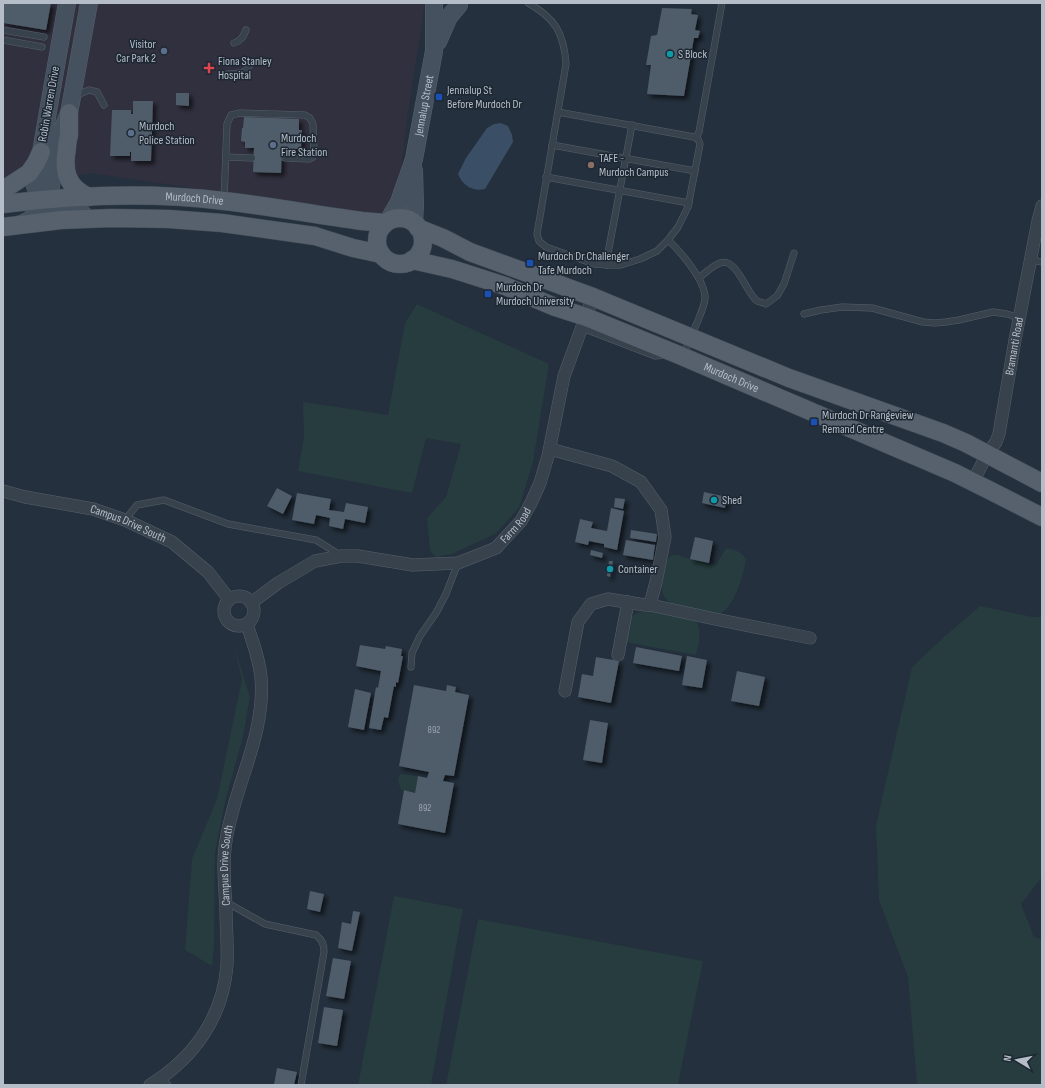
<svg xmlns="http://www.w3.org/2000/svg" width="1045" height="1088" viewBox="0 0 1045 1088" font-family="'Sofia Sans Condensed',sans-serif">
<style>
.medical{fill:#31303e}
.green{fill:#263c3e}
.water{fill:#3a4f65}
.building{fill:#4f5b6b;filter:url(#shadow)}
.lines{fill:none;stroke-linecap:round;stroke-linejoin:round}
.lane-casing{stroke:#56606b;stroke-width:7}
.street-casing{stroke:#56606b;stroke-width:13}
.secondary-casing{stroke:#56606b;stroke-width:18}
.primary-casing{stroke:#414b56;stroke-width:19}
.lane{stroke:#38424d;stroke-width:6}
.street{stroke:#38424d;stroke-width:12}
.secondary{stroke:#465160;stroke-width:17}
.primary{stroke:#56616d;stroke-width:18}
.service-dot{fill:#5c6f8a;stroke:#1d2732;stroke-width:1.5}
.culture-dot{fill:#0f9aa8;stroke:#1d2732;stroke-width:1.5}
.health-dot{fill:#e0444e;stroke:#1d2732;stroke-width:1.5}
.transit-dot{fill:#1a4fb4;stroke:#1d2732;stroke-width:1.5}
.education-dot{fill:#8d6e63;stroke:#1d2732;stroke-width:1.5}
.labels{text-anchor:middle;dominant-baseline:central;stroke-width:3;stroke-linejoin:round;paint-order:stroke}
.number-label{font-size:10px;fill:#9ba4b1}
.poi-label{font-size:12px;fill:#b4bdc8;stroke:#1d2732;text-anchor:start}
.street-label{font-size:12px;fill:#b4bdc8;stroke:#1d2732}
</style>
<defs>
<filter id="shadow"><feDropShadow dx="3.5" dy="3.5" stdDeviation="2" flood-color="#0009"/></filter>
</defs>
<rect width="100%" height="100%" fill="#24303d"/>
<polygon class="medical" points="3,3 425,3 407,119 398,199 381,216 91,173 3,189"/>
<g class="green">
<polygon points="417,304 549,364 533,462 519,508 495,534 452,554 436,557 430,551 427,518 446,497 461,444 426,438 412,493 298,471 304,437 303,402 338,407 388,415 405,323"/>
<path d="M726,548C735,550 741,551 746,559C744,574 733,614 715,615C710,616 700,612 694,611C671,605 657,602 663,573C664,566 665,560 672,555H678L690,559L716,565Z"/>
<polygon points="980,606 1033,617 1042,617 1042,877 1021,904 1034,937 1042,939 1042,1085 917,1085 908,977 879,900 876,825 912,667 945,636"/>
<path d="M640,612H654L695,620C703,629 699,643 696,655L625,642L630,617Z"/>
<polygon points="234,646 250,697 243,737 225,802 215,852 214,946 212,966 185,950 192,859 217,799 242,679"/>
<polygon points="401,774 418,776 415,793 401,790 398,781 399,776"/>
<polygon points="394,896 463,909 431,1085 358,1085"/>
<polygon points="478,919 703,961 678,1085 446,1085"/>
</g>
<path class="water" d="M501,123L508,126L512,135L513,142L485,189C473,192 462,185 458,174L466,158L487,128L494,124Z"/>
<g class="building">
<polygon points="3,3 51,3 46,30 3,23"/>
<polygon points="662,8 692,9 691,14 698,15 695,30 700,31 698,38 694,38 684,96 647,94 651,65 646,65 651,36 657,35"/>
<polygon points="176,93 189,93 189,106 176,105"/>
<polygon points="133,101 153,101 151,161 131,161 131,152 130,152 130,156 110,156 112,110 131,110 131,114 133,114"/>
<polygon points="244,117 299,119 299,130 302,130 301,149 282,149 281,173 253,172 254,148 245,148 245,142 241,141 242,128 243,128"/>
<polygon points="277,488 292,496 283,514 267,506"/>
<polygon points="704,492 727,497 725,508 702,503"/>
<polygon points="297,493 331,499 329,510 344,512 346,503 368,507 365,523 345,519 343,529 329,526 330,518 316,515 314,524 292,520"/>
<polygon points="615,498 625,499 623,509 614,507"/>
<polygon points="611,508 624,511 617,550 604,547 604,544 589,541 588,545 575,542 580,519 593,522 591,528 607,531"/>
<polygon points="631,530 657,534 656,542 630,538"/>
<polygon points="695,537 713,541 709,563 690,559"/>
<polygon points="626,540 655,545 653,560 623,555"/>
<polygon points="591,550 603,553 602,558 590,555"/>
<polygon points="609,561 613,561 610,577 607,576"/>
<polygon points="360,645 385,649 386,646 402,649 401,656 403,656 398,683 396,682 396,687 394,686 388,718 384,717 381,730 369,728 376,687 378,688 381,671 356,666"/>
<polygon points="636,647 682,656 679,671 633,663"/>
<polygon points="687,656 707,660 702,688 682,685"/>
<polygon points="596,657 619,661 611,703 578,697 582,674 593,676"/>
<polygon points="737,671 765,677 759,706 731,701"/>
<polygon points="414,685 446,691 447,685 456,687 455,692 469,695 454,776 445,775 443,781 454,783 445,833 398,824 404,790 415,793 418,776 427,778 429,772 399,766"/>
<polygon points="355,689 371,693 364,730 348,727"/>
<polygon points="590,720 608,723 602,763 583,760"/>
<polygon points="310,891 324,894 320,912 307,909"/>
<polygon points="353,911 360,912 352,951 338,948 342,922 351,924"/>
<polygon points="333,958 351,961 344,999 326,996"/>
<polygon points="324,1007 343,1010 337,1046 318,1043"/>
<polygon points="277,1068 297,1072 294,1085 274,1085"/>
</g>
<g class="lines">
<g class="lane-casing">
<g id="lane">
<path d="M528,3C555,18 564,33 566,64L537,234L539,241L546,247L594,264L607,265H621L640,259L657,251L668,240L678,227L688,207L700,144L698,139L694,137L558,112"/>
<polyline points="3,30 44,37"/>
<polyline points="3,40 42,47"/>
<path d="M234,43C241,41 243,37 246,30"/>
<path d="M228,74C240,73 245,75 251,63"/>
<polyline points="75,96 89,90 97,92 104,105"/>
<polyline points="696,138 699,132 722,3"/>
<polyline points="552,145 695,171"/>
<polyline points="226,157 252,158"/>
<polyline points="546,177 689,203"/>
<polyline points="224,200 227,124 231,115 240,113 305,115 310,118 313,124 314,152 313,157 309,159 285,158"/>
<path d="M668,240C681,252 706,281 705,299C704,307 700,315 697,323C692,333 688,344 684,354"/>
<polyline points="1030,260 1042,262"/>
<polyline points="607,265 608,253 632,125"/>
<path d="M699,278C705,273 712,266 720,263C737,257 746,293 757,301C760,302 764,303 766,304L777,296L784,284L794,253"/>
<polyline points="804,314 821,310 842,307 872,308 923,322 935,323 946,322 959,320 993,312 1007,314 1019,318"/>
<polyline points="582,328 655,356 665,355"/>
<polyline points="125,520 137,505 164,500 228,524 316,540 340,555"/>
<polyline points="411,667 412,653 420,636 436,613 446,594 458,563"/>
<path d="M226,902L265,924L316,935C322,940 324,944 324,952L301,1085"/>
<polyline points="162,1077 168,1085"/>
</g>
</g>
<g class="street-casing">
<g id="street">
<polyline points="550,449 612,466 641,482 661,510 665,537 656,582 650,605 645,605 608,599 591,604 578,622 565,691"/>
<path id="s1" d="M973,482L987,454L996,442L999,434L1015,340L1038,221L1042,206"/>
<path id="s2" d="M3,491L25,497L93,509L125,520L172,542L208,572L229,599"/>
<circle cx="239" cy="611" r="15"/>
<path id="s3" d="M251,603L278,583L315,561L342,556H358L413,565L458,563L496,548L521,521L531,503L540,483L548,456L564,376L593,297"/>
<polyline points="650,605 715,619 810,638"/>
<polyline points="618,655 628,602"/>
<path id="s4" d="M150,1085C194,1058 223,1017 227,965C228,946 226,927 226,908C225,886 222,863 226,841C234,786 266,735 261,677C259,659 253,642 247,625"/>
</g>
</g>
<g class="secondary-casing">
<g id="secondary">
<path d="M67,3L35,186C43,210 61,212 83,214"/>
<polyline points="438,42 449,17 459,5"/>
<polyline points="414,170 415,205 414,223"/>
<path id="s5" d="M388,221L399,202L414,159L434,51V4"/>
<path d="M18,225C33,220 42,212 49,198L60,135L69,113L72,97L89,3"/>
</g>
</g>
<g class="primary-casing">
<g id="primary">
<path d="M69,113C69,120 69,128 69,135C68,139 67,143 67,148C63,170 66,187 89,197"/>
<polyline points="3,190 29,173 36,163 41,152"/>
<path id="s6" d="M3,204C75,195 152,192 224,201C270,206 316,215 362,221L385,223"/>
<circle cx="400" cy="241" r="23"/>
<polyline points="3,227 61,220 112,218 169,219 222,223 315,236 353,248 381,254"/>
<polyline points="418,228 443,238 470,252 593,297 789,378 943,433 966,443 1042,483"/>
<path id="s7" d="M412,260L452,269L474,276L505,286L555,307L586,317L679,355L955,473L991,491L1042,517"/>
</g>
</g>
<use href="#lane" class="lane"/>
<use href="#street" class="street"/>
<use href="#secondary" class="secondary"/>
<use href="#primary" class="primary"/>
</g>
<g class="service-dot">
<circle cx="164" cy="51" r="4"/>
<circle cx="131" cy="133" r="4"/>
<circle cx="273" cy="145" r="4"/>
</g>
<g class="culture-dot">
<circle cx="670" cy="54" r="4"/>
<circle cx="714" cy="500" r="4"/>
<circle cx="610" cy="569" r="4"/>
</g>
<path class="health-dot" d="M207 62h4v4h4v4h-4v4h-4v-4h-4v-4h4z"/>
<g class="transit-dot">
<rect x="435" y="93" width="8" height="8" rx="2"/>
<rect x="526" y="259" width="8" height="8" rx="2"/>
<rect x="484" y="290" width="8" height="8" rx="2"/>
<rect x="810" y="418" width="8" height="8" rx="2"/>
</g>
<circle class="education-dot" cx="591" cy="165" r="4"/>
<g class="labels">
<g class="number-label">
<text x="434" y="730">892</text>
<text x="425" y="808">892</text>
</g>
<g class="poi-label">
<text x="156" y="44" text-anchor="end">Visitor<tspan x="156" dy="14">Car Park 2</tspan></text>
<text x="678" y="54">S Block</text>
<text x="218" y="61">Fiona Stanley<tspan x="218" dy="14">Hospital</tspan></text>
<text x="447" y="90">Jennalup St<tspan x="447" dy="14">Before Murdoch Dr</tspan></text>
<text x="139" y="126">Murdoch<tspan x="139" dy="14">Police Station</tspan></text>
<text x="281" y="138">Murdoch<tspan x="281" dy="14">Fire Station</tspan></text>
<text x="599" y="158">TAFE -<tspan x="599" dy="14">Murdoch Campus</tspan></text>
<text x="538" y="256">Murdoch Dr Challenger<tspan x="538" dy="14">Tafe Murdoch</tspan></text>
<text x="496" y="287">Murdoch Dr<tspan x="496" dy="14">Murdoch University</tspan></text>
<text x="822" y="415">Murdoch Dr Rangeview<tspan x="822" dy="14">Remand Centre</tspan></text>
<text x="722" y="500">Shed</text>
<text x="618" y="569">Container</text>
</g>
<g class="street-label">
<text transform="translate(49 104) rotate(-80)">Robin Warren Drive</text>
<text stroke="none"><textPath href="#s5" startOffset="122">Jennalup Street</textPath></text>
<text stroke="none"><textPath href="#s6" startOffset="192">Murdoch Drive</textPath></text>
<text stroke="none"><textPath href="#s1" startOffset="144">Bramanti Road</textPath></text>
<text stroke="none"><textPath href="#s7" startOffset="341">Murdoch Drive</textPath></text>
<text stroke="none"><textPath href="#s3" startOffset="292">Farm Road</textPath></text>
<text stroke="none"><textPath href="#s2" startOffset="130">Campus Drive South</textPath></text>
<text stroke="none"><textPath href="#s4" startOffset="248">Campus Drive South</textPath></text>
</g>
</g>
<rect width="1045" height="1088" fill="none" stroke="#b4bdc8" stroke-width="8"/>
<g transform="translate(1017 1060) rotate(280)" stroke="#1d2732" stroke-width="3" paint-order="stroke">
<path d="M0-3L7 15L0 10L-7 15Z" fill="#b4bdc8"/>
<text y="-6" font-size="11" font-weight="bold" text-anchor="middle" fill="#b4bdc8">N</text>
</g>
</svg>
